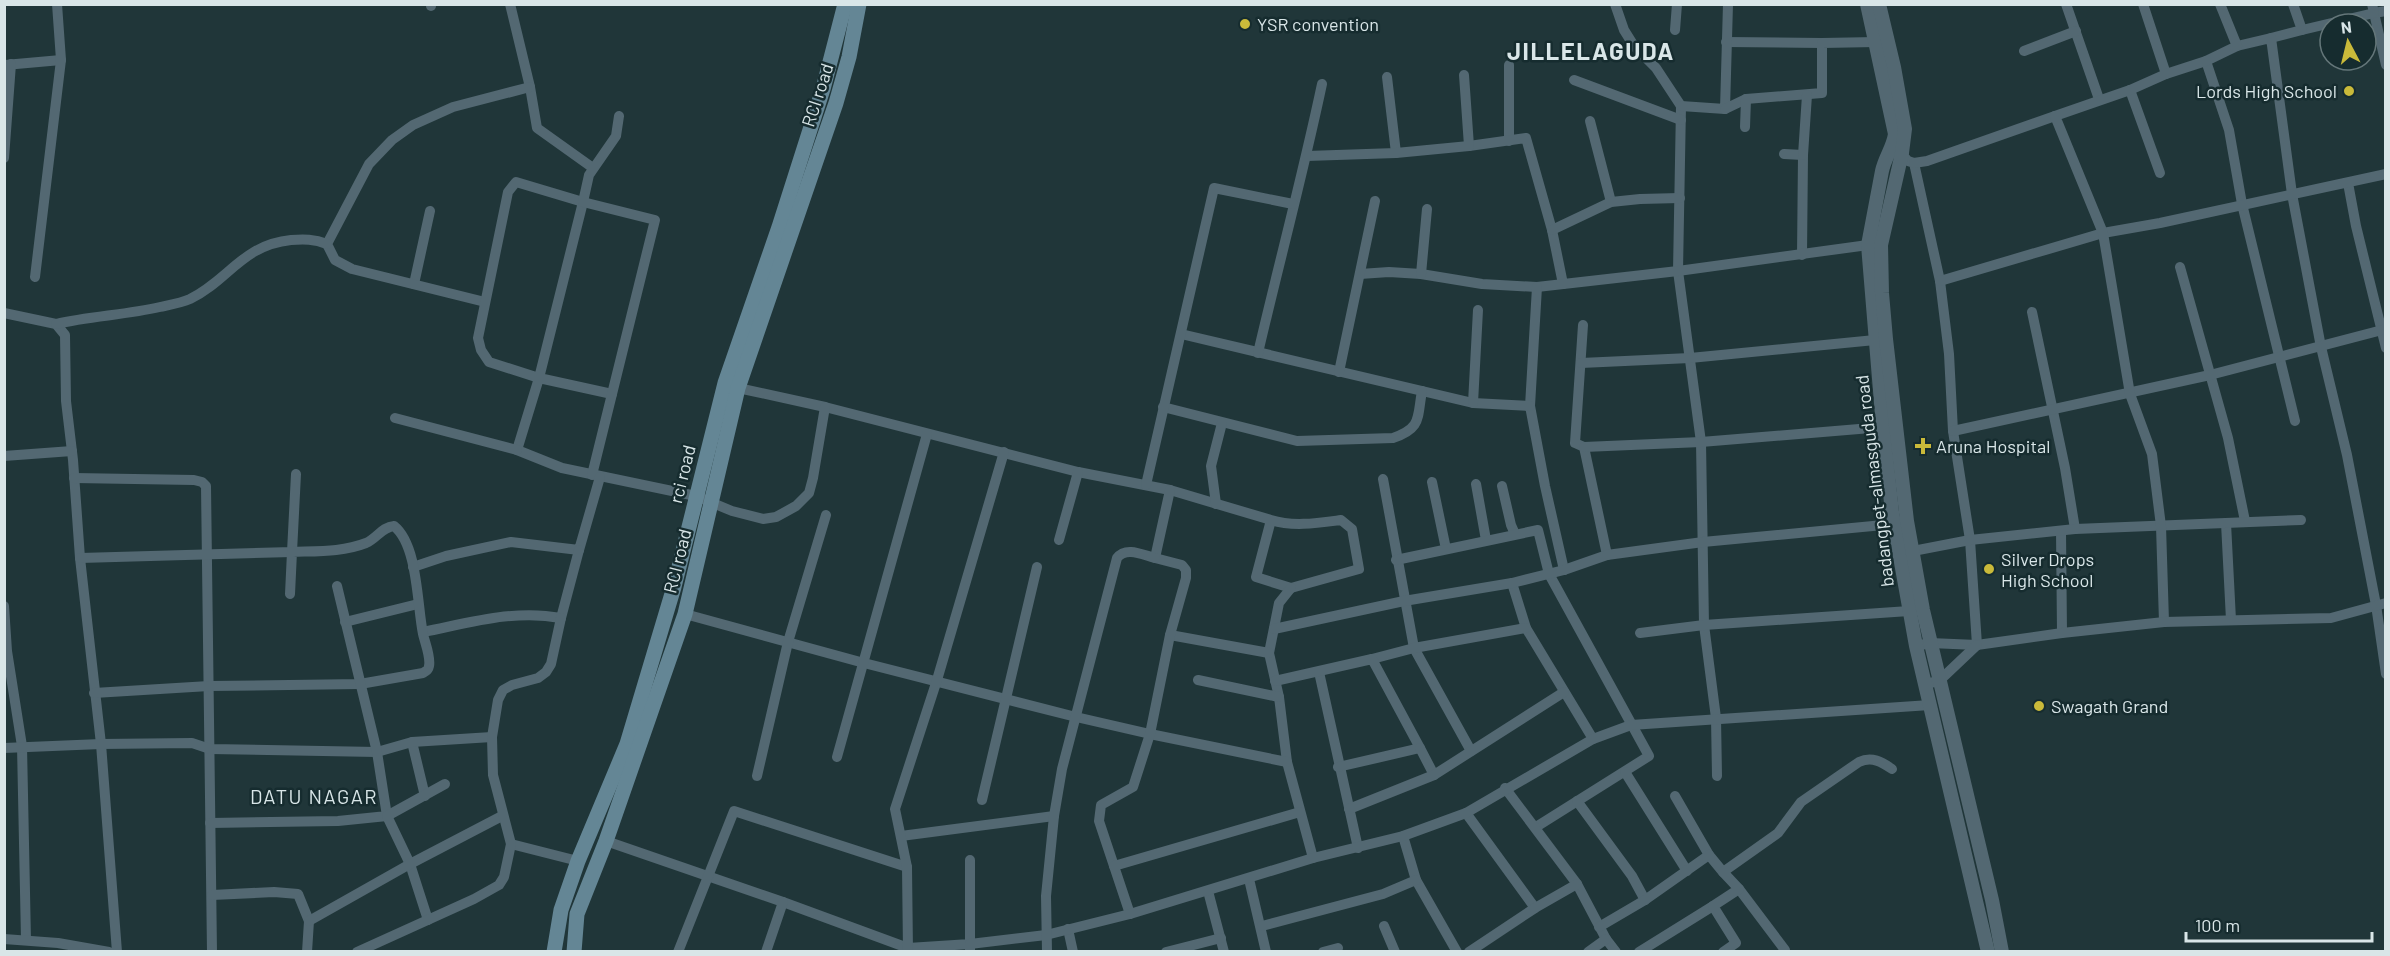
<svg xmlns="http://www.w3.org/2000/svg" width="2390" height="956" viewBox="0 0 2390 956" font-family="Barlow,sans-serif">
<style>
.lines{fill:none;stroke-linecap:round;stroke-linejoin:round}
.minor{stroke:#536872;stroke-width:10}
.tertiary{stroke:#536872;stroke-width:14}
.secondary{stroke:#648695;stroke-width:15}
.poi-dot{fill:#caba3a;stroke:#162c2f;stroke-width:2}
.labels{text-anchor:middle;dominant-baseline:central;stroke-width:5;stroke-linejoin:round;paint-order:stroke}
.poi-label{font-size:18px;fill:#d9e6e8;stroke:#162c2f;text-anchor:start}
.street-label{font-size:18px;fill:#d9e6e8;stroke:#162c2f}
.neighbourhood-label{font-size:20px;letter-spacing:1.5px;fill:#d9e6e8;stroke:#162c2f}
.district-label{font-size:24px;font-weight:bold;letter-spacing:1.5px;fill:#d9e6e8;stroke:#162c2f}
</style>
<rect width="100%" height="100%" fill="#203639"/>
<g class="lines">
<g class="minor">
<polyline points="510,4 530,87 537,128 593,168"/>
<polyline points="1615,4 1624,30 1634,46 1656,68 1681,106 1678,271 1701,442 1704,625 1716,718 1717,776"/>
<polyline points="2066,4 2099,99"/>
<polyline points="2143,4 2166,74"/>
<polyline points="431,6 431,4"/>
<polyline points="2386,11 2374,13 2386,65"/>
<polyline points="1675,30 1677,4"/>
<polyline points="2302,30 2374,13 2372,4"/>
<polyline points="2271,38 2302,30 2293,4"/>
<polyline points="1726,42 1822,43"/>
<polyline points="2237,46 2271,38 2292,194 2321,347 2347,455 2376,605 2386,674"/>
<polyline points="2024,51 2076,31"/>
<polyline points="2206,61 2229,130 2242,204 2295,421"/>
<polyline points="5,65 61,60"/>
<polyline points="1387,77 1396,153"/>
<polyline points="1574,80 1681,120"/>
<polyline points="2130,90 2160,173"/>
<polyline points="1681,106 1725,109 1728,4"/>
<polyline points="1725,109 1746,99 1822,93 1822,43 1876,42"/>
<polyline points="1590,121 1611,202"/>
<polyline points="1745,127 1746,99"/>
<polyline points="1509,141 1509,65"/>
<polyline points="1469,146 1526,138 1552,230 1563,284"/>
<polyline points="1899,151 1908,161 1914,163 1940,281 1949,354 1953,431 1970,540 1977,645"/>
<polyline points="1784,154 1803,155 1802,255"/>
<polyline points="1803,155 1807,95"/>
<polyline points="1307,156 1396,153 1469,146 1464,75"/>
<polyline points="4,158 11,64"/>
<polyline points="1914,163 1927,161 2055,116"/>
<polyline points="2348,183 2356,226 2386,348"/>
<polyline points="1552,230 1611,202 1640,199 1680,198"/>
<polyline points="2180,267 2228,438 2245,521"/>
<polyline points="1360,274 1389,272 1421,274 1482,284 1537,287 1678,271 1868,245"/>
<polyline points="1421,274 1427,209"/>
<polyline points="35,277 61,60 57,4"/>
<polyline points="1940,281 2103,233 2160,223 2386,174"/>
<polyline points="414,284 430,211"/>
<polyline points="1537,287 1530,406 1545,486 1564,570"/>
<polyline points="485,302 352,269 335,260 327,244 369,164 392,140 413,125 453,107 530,87"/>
<polyline points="2032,312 2065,468 2075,529"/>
<polyline points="4,313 56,324 65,335 66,401 73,460 80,558 101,744 117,952"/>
<path d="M56,324C90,316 125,315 160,307C169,305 181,303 190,299C229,280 242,245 291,240C304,239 314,239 327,244"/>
<polyline points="1583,325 1575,443 1584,447 1607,555"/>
<polyline points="1181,334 1473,403 1530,406"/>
<path d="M1258,353C1279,263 1303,174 1322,84"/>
<polyline points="1581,363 1690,358 1875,340"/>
<polyline points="1339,372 1375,201"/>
<path d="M738,388L825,407L1078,472L1170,490L1271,520C1293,527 1318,523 1341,520L1352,529L1359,569L1291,588L1256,577L1271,520"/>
<polyline points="612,394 539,378 489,362 481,350 478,338 508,192 516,182 583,202 539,378 517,450 562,468 696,496 732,511 763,519 776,517 796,506 809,493 813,478 825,407"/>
<polyline points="1473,403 1478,310"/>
<path d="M1163,407L1297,441L1393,438C1422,428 1417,418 1422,391"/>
<polyline points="395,418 517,450"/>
<polyline points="1953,431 2210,375 2386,329"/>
<polyline points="1584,447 1701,442 1883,427"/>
<polyline points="4,456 72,451"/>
<polyline points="592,475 655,220 583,202 589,175 616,136 619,116"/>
<polyline points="74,478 194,480 202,482 206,486 212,952"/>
<polyline points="1383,479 1414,648 1471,751"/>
<polyline points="1432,482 1446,549"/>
<polyline points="1476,484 1486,540"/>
<polyline points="1146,485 1214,188 1293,204"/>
<polyline points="1502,486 1511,525 1515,534"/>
<polyline points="1216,504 1211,466 1222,423"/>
<polyline points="2226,523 2231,620"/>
<polyline points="2061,531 2062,633"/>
<polyline points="1059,540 1078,472"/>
<polyline points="1913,551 1970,540 2075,529 2301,520"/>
<polyline points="80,558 292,552 296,474"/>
<polyline points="1396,560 1538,530 1549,574 1649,756 1536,827"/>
<polyline points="413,567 446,556 511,542 579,550 600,477"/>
<polyline points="1512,583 1526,628 1593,739"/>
<polyline points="1291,588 1279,603 1269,653 1279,697 1287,762 1313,858"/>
<polyline points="4,606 7,651 22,746 26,940"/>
<polyline points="685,614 864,663 1076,717 1150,734 1287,762"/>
<polyline points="345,622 418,604"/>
<polyline points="2164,622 2161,526 2152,454 2130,394 2103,233 2055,116 2130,90 2166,74 2206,61 2237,46 2220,4"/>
<polyline points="1274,629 1404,601 1512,583 1564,570 1607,555 1703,542 1894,524"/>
<path d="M423,632C469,623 514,609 561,618L579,550"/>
<polyline points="1640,633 1704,625 1909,611"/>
<polyline points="1170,635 1269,653"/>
<polyline points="1916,646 1930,643 1977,645 2062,633 2164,622 2331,618 2386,603"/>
<polyline points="1372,659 1414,648 1526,628"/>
<polyline points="1319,672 1358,848"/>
<polyline points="1198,680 1279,697"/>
<polyline points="1275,681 1372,659 1420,748 1338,767"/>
<polyline points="1925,684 1939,681 1977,645"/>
<path d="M94,693L209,686L360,684L423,673C427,670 428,671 429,666C431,657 425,643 423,634C417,605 418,545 394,526C382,527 377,538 366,543C343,552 318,551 292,552L290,594"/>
<polyline points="412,742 425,796"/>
<polyline points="4,748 101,744 192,743 210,749 377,752 412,742 492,737"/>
<polyline points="1420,748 1434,775"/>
<polyline points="837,757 927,434"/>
<polyline points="1625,772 1687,871"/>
<polyline points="757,776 788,642 826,515"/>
<polyline points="1505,788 1577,884 1606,939 1616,952"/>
<polyline points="1675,796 1709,855"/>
<polyline points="982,800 1037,567"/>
<polyline points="1577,801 1632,876 1645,900"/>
<polyline points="1349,809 1434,775 1564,692"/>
<polyline points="1466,813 1535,908"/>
<polyline points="210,823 338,821 387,816 377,752 337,586"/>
<polyline points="901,836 1054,816"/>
<polyline points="1403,836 1416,880 1457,952"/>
<polyline points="606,841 783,902 908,948 970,944 970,860"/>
<polyline points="511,844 578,861"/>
<polyline points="1114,866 1099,821 1101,805 1133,787 1150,734 1170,635 1186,578 1186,570 1182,565 1155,558 1170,490"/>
<polyline points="1249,879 1266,952"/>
<polyline points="1739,889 1785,950"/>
<polyline points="1208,891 1224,952"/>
<polyline points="212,895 274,892 298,894 309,921 307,952"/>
<polyline points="1130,914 1114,866 1300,812"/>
<polyline points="428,920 410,864 387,816 445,784"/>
<polyline points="309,921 410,864 502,816"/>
<polyline points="1262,926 1383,894 1416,880"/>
<polyline points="1384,926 1395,952"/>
<polyline points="1599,927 1645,900 1709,855 1723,872"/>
<polyline points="1068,929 1073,952"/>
<polyline points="4,939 58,943 109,952"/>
<polyline points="357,952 474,899 499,885 504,877 511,844 493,775 492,737 498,700 503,690 512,685 538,678 546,672 551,664 561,618"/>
<polyline points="678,952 734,811 907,867"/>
<polyline points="766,952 783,902"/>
<polyline points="908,952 907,867 895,809 937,680 1004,452"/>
<polyline points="970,952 970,944 1046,935 1130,914 1313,858 1403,836 1466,813 1593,739 1631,725 1930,705"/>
<path d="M1047,952L1046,896L1054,816L1062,769L1117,558C1126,546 1143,555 1155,558"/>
<polyline points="1166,952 1221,938"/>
<polyline points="1323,952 1338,948"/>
<polyline points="1469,952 1535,908 1577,884"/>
<polyline points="1588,952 1606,939"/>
<polyline points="1639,952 1713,906"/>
<path d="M1723,952L1736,943L1713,906L1739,889L1723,872L1778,833L1801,802L1859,762C1872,756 1882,762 1892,769"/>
</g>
<g class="tertiary">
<path d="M1867,4L1895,134C1893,148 1885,157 1882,171L1868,245L1883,427L1892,512L1916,646L1988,952"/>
<polyline points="1879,4 1894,67 1905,129 1902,153 1881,245 1882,293 1886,339 1907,521 1923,610 1992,900 2002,952"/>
</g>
<g class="secondary">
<polyline points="554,952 561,910 578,861 627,744 674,587 725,383 779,227 823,89 845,4"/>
<polyline points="574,952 577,914 606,841 685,614 738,388 836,103 849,57 859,4"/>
</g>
</g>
<g class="poi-dot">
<circle cx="1245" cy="24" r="6"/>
<circle cx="2349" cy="91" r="6"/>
<path d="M1920 437h6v6h6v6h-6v6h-6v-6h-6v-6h6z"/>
<circle cx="1989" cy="569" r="6"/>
<circle cx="2039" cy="706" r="6"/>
</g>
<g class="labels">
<g class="poi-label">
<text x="1257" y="24">YSR convention</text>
<text x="2337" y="91" text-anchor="end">Lords High School</text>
<text x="1936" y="446">Aruna Hospital</text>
<text x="2001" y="559">Silver Drops<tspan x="2001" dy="21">High School</tspan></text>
<text x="2051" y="706">Swagath Grand</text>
</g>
<g class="street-label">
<text transform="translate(817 95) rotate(-72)">RCI road</text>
<text transform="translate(682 474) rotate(-76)">rci road</text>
<text transform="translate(1874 481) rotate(-97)">badangpet-almasguda road</text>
<text transform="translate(677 561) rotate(-76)">RCI road</text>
</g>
<g class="neighbourhood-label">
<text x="314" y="796">DATU NAGAR</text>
</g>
<g class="district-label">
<text x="1591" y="50">JILLELAGUDA</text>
</g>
</g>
<rect width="2390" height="956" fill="none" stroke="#d9e6e8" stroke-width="12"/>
<g transform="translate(2348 42) rotate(353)"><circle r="28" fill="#162c2f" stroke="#647679" stroke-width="1.5"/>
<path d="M0-4.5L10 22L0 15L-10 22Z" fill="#caba3a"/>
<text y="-9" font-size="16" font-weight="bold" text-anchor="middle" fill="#d9e6e8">N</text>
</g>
<path d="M2186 932v9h186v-9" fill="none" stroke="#d9e6e8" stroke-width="3"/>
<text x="2195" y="932" font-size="18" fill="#d9e6e8" stroke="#162c2f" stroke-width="4.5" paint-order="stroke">100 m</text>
</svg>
